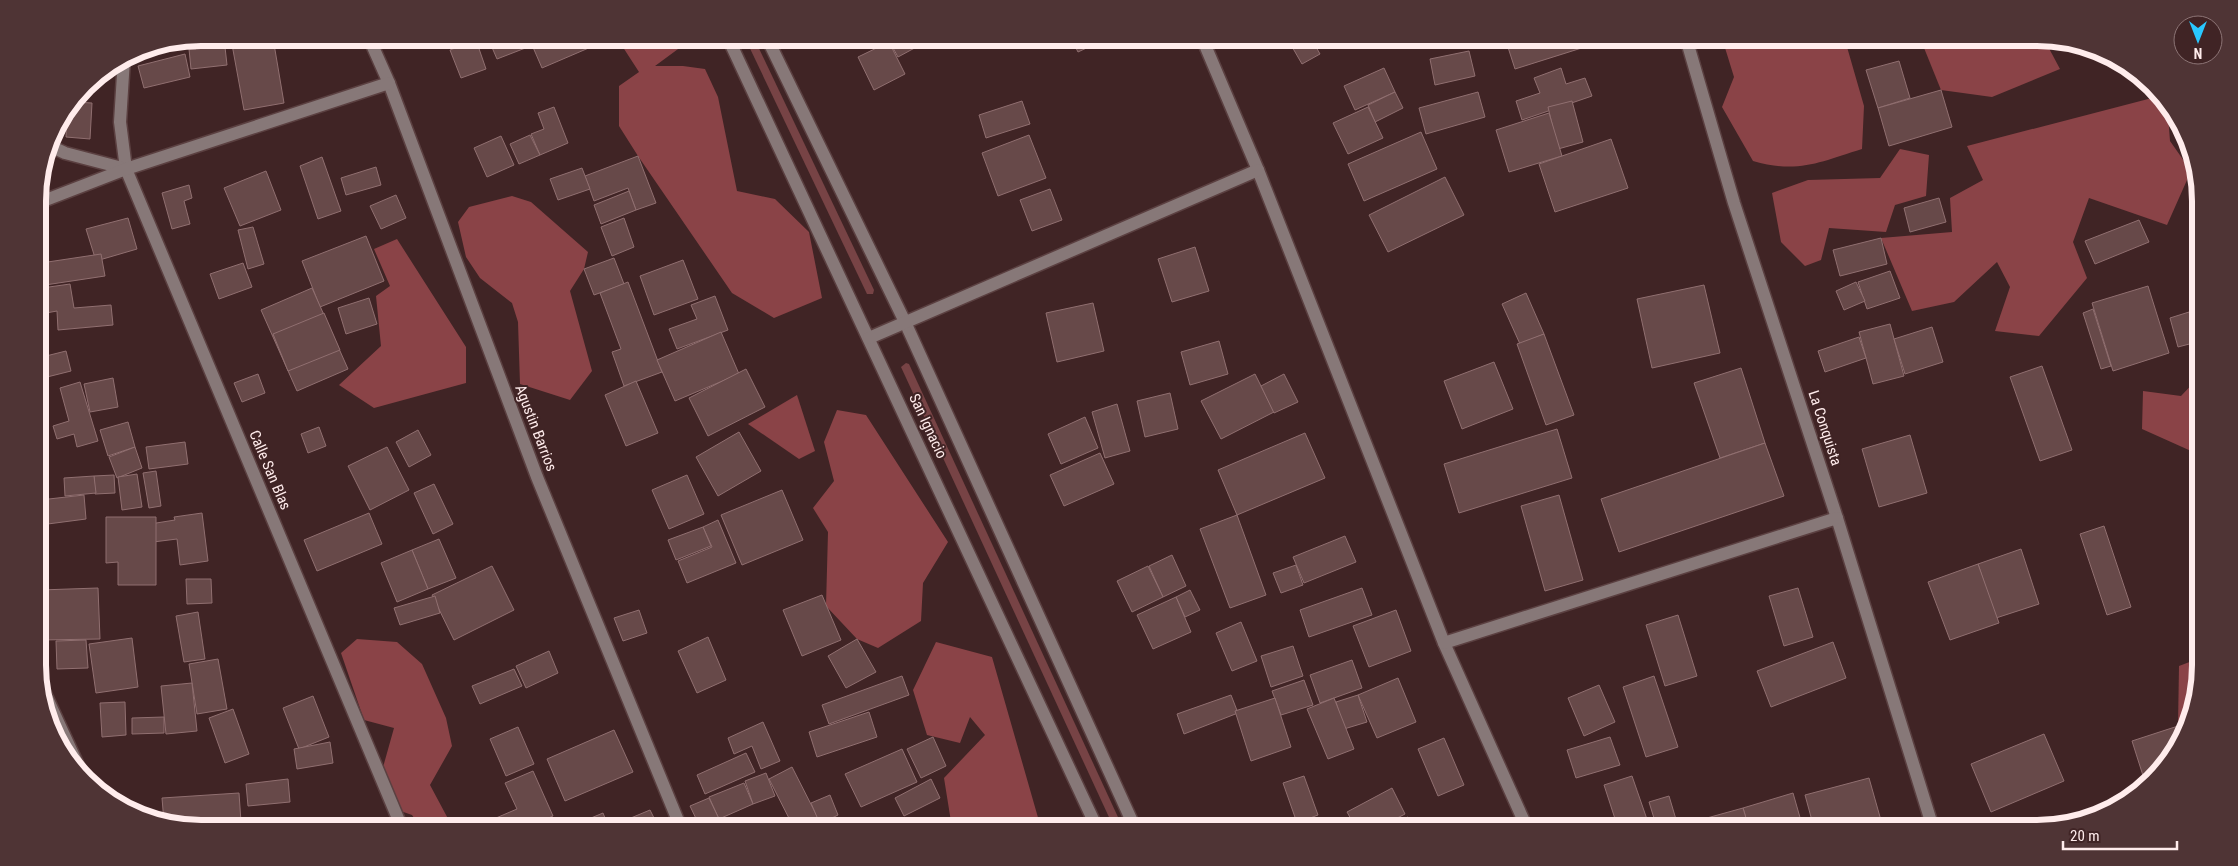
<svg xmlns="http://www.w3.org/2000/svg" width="2238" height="866" viewBox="0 0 2238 866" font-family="'Roboto Condensed',sans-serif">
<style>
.green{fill:#774345}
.forest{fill:#8a4347}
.building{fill:#674949;stroke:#906f70}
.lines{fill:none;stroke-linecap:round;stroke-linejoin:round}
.minor-casing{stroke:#5b4041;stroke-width:15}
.minor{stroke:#877878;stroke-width:12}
.labels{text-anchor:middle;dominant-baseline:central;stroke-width:4;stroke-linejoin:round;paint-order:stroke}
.street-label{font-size:15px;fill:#ffecec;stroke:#402425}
.rim{fill:none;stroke:#ffecec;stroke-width:6}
</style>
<rect width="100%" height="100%" fill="#402425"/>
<g class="green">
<polygon points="745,38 754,38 874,290 873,294 867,294"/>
<polygon points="906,363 909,364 1123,828 1114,828 901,367"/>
</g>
<g class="forest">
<polygon points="617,38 693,38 655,66 683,66 705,69 718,97 737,191 775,199 809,232 822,298 774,318 732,293 638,156 619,126 619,86 639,72"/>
<path d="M1722,38H1839L1845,40L1864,106L1862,149C1820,162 1798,174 1753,161L1722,107L1734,77Z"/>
<polygon points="1920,38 2044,39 2060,69 1992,97 1941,90"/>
<polygon points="2152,98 2167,101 2170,141 2191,171 2167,225 2089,198 2073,242 2087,278 2039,336 1995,331 2010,287 1997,262 1954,302 1912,311 1881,238 1952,232 1950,198 1983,180 1967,146"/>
<polygon points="1900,149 1929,155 1926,196 1895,205 1886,232 1829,228 1821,260 1805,266 1781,242 1772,193 1808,180 1880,178"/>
<polygon points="512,196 531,202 588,252 584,269 570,291 592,371 570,400 520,384 518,322 512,303 480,278 466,257 458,222 469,207"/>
<polygon points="397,239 466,347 466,383 374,408 339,385 381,346 376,296 390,286 374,249"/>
<polygon points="2200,376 2200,455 2142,429 2143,391 2181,396"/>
<polygon points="797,395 815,451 799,459 748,424"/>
<polygon points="837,410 866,415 948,542 923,583 921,621 878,648 857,639 826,606 828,532 813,508 834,481 824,442"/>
<polygon points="357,639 397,642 422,664 446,718 452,746 430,785 453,828 421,828 412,815 392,808 380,778 394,728 364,720 341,653"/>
<polygon points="936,642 992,657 1041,828 952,828 944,778 985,735 970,717 960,743 927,735 913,690"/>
<polygon points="2200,658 2192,718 2184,732 2178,726 2179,666"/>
</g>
<g class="building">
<polygon points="201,38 224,38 227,65 191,69 189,49 196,49 195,39"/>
<polygon points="240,38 273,38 284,103 244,110 231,39"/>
<polygon points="488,38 523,38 528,47 497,59"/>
<polygon points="529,38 595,38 598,44 542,68"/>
<polygon points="890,38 919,38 922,44 898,57 888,39"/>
<polygon points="1071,38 1108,38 1078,52"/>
<polygon points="1287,38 1311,38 1320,54 1302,64"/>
<polygon points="1505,38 1585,38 1588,46 1515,69"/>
<polygon points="476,40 486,69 461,78 450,50"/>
<polygon points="889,42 905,74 874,90 858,57"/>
<polygon points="1469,51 1475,76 1435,85 1430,59"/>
<polygon points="185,54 190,77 144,88 138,66"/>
<polygon points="1899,61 1910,98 1878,108 1866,70"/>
<polygon points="1384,68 1395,92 1355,110 1344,86"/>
<polygon points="1561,68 1566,84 1585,78 1592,96 1522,120 1516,101 1540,93 1534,78"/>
<polygon points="1941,90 1952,127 1889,146 1878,108"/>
<polygon points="1395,92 1403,108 1375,122 1368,105"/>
<polygon points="1478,92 1485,117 1426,134 1419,108"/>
<polygon points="1022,101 1030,124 986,138 979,115"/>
<polygon points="1572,101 1583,142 1558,149 1548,107"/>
<polygon points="75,102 92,103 90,139 66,137 67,112"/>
<polygon points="554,107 568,143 540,155 531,134 544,129 538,113"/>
<polygon points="1368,107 1383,138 1348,154 1333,123"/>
<polygon points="1549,113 1562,156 1509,172 1496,130"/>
<polygon points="1421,132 1437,169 1364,201 1348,164"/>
<polygon points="530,135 540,155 519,164 510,144"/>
<polygon points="1029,135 1046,178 998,196 982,153"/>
<polygon points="501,136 514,165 487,177 474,148"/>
<polygon points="1611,139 1628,188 1555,212 1539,164"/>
<polygon points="638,156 656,203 636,210 628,188 594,201 585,176"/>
<polygon points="322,157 341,211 318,219 300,166"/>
<polygon points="376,167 381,185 346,195 341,178"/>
<polygon points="582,168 590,189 558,200 550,179"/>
<polygon points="266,171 281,210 240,226 224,188"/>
<polygon points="1445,177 1464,215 1388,252 1369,215"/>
<polygon points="189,185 192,198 184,201 190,224 172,229 162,193"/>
<polygon points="1050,189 1062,220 1032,231 1020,200"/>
<polygon points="629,191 636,210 601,224 594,205"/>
<polygon points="396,195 406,218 381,229 370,206"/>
<polygon points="1939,198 1946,222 1910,232 1904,208"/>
<polygon points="128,218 137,249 96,261 86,229"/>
<polygon points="624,218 634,247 612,256 601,227"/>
<polygon points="2139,220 2149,242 2095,264 2085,241"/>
<polygon points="253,227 264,264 248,269 238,230"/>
<polygon points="366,236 384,281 320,307 302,261"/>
<polygon points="1881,238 1887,264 1840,276 1833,250"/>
<polygon points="1195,247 1209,291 1172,302 1158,259"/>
<polygon points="101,254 105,276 45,285 41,263"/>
<polygon points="614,258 624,284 594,295 584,269"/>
<polygon points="683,260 698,299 654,315 640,276"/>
<polygon points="243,263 252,287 219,299 210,274"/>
<polygon points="1890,271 1900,298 1867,309 1858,282"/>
<polygon points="628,282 662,372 624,386 612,352 621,349 600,293"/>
<polygon points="1856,282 1865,301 1844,310 1836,291"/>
<polygon points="70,284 74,308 111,305 113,325 58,330 57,311 46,313 42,288"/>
<polygon points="1704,285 1720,353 1652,368 1637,299"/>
<polygon points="2148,286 2169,353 2113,371 2092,303"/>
<polygon points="312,288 348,369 297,391 261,310"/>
<polygon points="1526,293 1544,334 1520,344 1502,304"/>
<polygon points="715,296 728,330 677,349 669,329 697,319 691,305"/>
<polygon points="369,298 377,324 346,334 338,308"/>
<polygon points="1093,303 1104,351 1057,362 1046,313"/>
<polygon points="2093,309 2111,366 2101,369 2083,313"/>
<polygon points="2189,312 2197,342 2178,347 2170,318"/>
<polygon points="324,313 340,350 288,371 273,334"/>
<polygon points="1890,324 1904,376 1873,384 1859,332"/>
<polygon points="1932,327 1943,362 1905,374 1894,339"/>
<polygon points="721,332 739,374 675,401 657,360"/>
<polygon points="1544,334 1574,415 1546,425 1517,344"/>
<polygon points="1859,337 1866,358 1825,372 1818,351"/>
<polygon points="1219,341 1228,374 1190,385 1181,352"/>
<polygon points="66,351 71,371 47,377 42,357"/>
<polygon points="1494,362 1513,409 1462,429 1444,381"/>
<polygon points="2042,366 2072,450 2040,461 2010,377"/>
<polygon points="1741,368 1765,443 1720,458 1694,383"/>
<polygon points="746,369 765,407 708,436 689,398"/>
<polygon points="258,374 265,393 242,402 234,383"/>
<polygon points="1255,374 1274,412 1221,439 1201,401"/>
<polygon points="1284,374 1298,402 1274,413 1261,386"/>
<polygon points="113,378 118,407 90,412 84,384"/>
<polygon points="636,381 658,433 626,446 605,395"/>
<polygon points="80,382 98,441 77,447 74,434 57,439 53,426 69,421 60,388"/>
<polygon points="1170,393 1178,429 1145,437 1137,401"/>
<polygon points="1117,404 1130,451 1105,458 1092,412"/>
<polygon points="1085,417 1098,448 1061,464 1048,434"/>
<polygon points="128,422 135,447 108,456 100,430"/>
<polygon points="319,427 326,446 308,453 301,434"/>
<polygon points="1557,429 1572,478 1459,513 1444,464"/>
<polygon points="418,430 431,455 409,467 396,442"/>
<polygon points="739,432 761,471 718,496 696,457"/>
<polygon points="1305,433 1325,478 1237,515 1218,470"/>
<polygon points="1910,435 1927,493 1879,507 1862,449"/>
<polygon points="185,442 188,464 149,469 146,447"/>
<polygon points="1765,443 1784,496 1619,552 1601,499"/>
<polygon points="135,447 142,468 117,478 109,457"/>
<polygon points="387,447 409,490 370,510 348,466"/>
<polygon points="1100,453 1114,484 1064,506 1050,475"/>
<polygon points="156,471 161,506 149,508 143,473"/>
<polygon points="137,474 142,507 122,510 118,477"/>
<polygon points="114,475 115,493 95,494 94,476"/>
<polygon points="687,475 704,514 669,529 652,490"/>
<polygon points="94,476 96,493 65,496 64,478"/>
<polygon points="434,484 453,524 433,534 414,493"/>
<polygon points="782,490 803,540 742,565 721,515"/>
<polygon points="84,495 86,519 40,525 40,500"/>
<polygon points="1559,495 1583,580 1545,591 1521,506"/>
<polygon points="202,513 208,561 180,565 177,539 153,542 150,524 175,520 174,517"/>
<polygon points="369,513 382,544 317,571 304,540"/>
<polygon points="1237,515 1266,595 1230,608 1200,529"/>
<polygon points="106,517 156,517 156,585 118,585 118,562 106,563"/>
<polygon points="718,520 736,563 687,583 678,561 712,547 703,527"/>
<polygon points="2104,526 2131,607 2107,615 2080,534"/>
<polygon points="703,527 711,546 676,560 668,540"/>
<polygon points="1345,536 1356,562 1304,583 1293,557"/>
<polygon points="439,539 456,578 428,589 412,550"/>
<polygon points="2021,549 2039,604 1996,618 1978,564"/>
<polygon points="412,550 428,589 397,602 381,563"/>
<polygon points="1172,555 1186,586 1163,597 1149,566"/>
<polygon points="1978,564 1999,623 1950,640 1928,582"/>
<polygon points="1296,565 1303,585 1281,593 1273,573"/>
<polygon points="492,566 514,610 454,640 432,595"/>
<polygon points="1148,566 1163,597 1132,612 1117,581"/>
<polygon points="186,579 211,579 212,603 187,604"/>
<polygon points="98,588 100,639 41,640 40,590"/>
<polygon points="1362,588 1372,615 1309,637 1300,610"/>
<polygon points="1798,588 1813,637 1784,646 1769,596"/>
<polygon points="1190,590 1200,610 1185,617 1176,597"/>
<polygon points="822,595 841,640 802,656 783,610"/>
<polygon points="435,596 440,613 400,625 394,608"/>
<polygon points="1176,597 1191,632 1153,649 1137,615"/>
<polygon points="639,610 647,633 623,641 614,618"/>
<polygon points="1396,610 1411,651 1369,667 1353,626"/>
<polygon points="198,612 205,659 184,662 176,616"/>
<polygon points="1678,615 1697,676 1665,686 1646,625"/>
<polygon points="1241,622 1257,661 1232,671 1216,633"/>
<polygon points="708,637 726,680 697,693 678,651"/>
<polygon points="132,638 138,687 96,693 89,644"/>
<polygon points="857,639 876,672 846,688 828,656"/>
<polygon points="86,640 88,668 57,669 56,641"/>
<polygon points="1833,642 1846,678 1771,707 1757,671"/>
<polygon points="1293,646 1303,676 1271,687 1261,656"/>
<polygon points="549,651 558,673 526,688 516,666"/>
<polygon points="218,659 227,709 197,714 189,664"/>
<polygon points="1352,660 1362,688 1320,703 1310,675"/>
<polygon points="514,669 522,686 480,704 472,686"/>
<polygon points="902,676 909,695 829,724 822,705"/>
<polygon points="1654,676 1678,747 1646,757 1623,687"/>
<polygon points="1398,678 1416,722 1377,738 1358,695"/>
<polygon points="1304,680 1313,705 1281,715 1272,691"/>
<polygon points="192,683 197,731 166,734 161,686"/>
<polygon points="1599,685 1615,722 1584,736 1568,698"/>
<polygon points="1231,695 1238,713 1184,734 1177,714"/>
<polygon points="1358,695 1367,722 1344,729 1336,702"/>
<polygon points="313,696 329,737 299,749 283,708"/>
<polygon points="1275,698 1291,747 1251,761 1235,711"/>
<polygon points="1334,698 1354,749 1328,759 1307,709"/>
<polygon points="125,702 126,735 102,737 100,703"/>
<polygon points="233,709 249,754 225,763 209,718"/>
<polygon points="869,712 877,737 817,757 809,732"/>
<polygon points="164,717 164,733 132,734 132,718"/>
<polygon points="763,722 780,761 761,769 752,746 734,754 728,738"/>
<polygon points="2178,726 2181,737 2167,764 2146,785 2132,741"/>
<polygon points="518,727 534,764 506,776 490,739"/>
<polygon points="614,730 633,772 565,801 547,759"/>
<polygon points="2044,734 2064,781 1991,812 1971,764"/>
<polygon points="933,737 946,766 921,778 907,749"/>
<polygon points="1610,737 1620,765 1576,778 1567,750"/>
<polygon points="1444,738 1464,785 1438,796 1418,749"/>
<polygon points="330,742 333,763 297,769 294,749"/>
<polygon points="902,749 917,782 861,807 845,774"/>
<polygon points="746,753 755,772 705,794 697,775"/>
<polygon points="792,767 818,818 797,828 794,828 769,779"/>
<polygon points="533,771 553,816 526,828 501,828 496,818 517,809 505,783"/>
<polygon points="766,773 775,796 753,804 745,781"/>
<polygon points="1304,776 1318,815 1297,823 1283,783"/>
<polygon points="1632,776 1650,828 1618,828 1604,785"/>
<polygon points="1869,778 1882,824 1865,828 1814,828 1805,795"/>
<polygon points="288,779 290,802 248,806 246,784"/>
<polygon points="931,779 940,798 904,816 895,798"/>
<polygon points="744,783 753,804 719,819 709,797"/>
<polygon points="1392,788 1405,814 1378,828 1356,828 1347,812"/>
<polygon points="239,793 241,822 185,826 164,822 162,798"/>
<polygon points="1793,793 1803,828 1749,828 1743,808"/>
<polygon points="830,795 838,815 820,824 811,803"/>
<polygon points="1669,796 1678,826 1657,828 1649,802"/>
<polygon points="709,798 719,819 700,827 690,806"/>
<polygon points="1743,808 1749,828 1679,828 1678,826"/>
<polygon points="650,810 658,826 653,828 630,828 626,820"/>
<polygon points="603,813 609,828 567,828"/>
<polygon points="1408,817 1413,828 1382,828"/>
<polygon points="818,818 822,828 793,828"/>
</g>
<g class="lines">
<g class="minor-casing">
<g id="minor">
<polyline points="369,38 389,83 537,477 681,828"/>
<polyline points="728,38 1097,828"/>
<polyline points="767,38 905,322 1135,828"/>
<polyline points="1202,38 1258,170 1444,643 1527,828"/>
<polyline points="1686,38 1734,203 1837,518 1933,828"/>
<polyline points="124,59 120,122 126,169 402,828"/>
<polyline points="50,146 65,153 126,169"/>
<polyline points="38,203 126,169 389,83"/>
<polyline points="869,338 1258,170"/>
<polyline points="1444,643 1837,518"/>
<polyline points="41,685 83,776"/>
</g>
</g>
<use href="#minor" class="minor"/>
</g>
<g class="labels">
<g class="street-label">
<text transform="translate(928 426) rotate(65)">San Ignacio</text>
<text transform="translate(536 428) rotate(69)">Agustin Barrios</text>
<text transform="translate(1825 428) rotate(72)">La Conquista</text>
<text transform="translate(270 470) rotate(67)">Calle San Blas</text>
</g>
</g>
<path d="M0 0H2238V866H0ZM201 46H2037A155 155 0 0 1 2192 201V665A155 155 0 0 1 2037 820H201A155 155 0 0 1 46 665V201A155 155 0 0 1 201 46Z" fill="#4f3435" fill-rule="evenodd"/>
<path class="rim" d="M201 46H2037A155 155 0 0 1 2192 201V665A155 155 0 0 1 2037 820H201A155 155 0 0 1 46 665V201A155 155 0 0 1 201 46Z"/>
<g transform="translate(2198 40) rotate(180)"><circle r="24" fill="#402425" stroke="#8c7475"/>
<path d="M0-4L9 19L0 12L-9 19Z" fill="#29c8ff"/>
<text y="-8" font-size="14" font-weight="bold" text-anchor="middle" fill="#ffecec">N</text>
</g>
<path d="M2063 841v8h114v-8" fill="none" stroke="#ffecec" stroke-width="2.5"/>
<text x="2070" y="841" font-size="15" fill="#ffecec" stroke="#402425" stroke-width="4" paint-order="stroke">20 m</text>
</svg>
